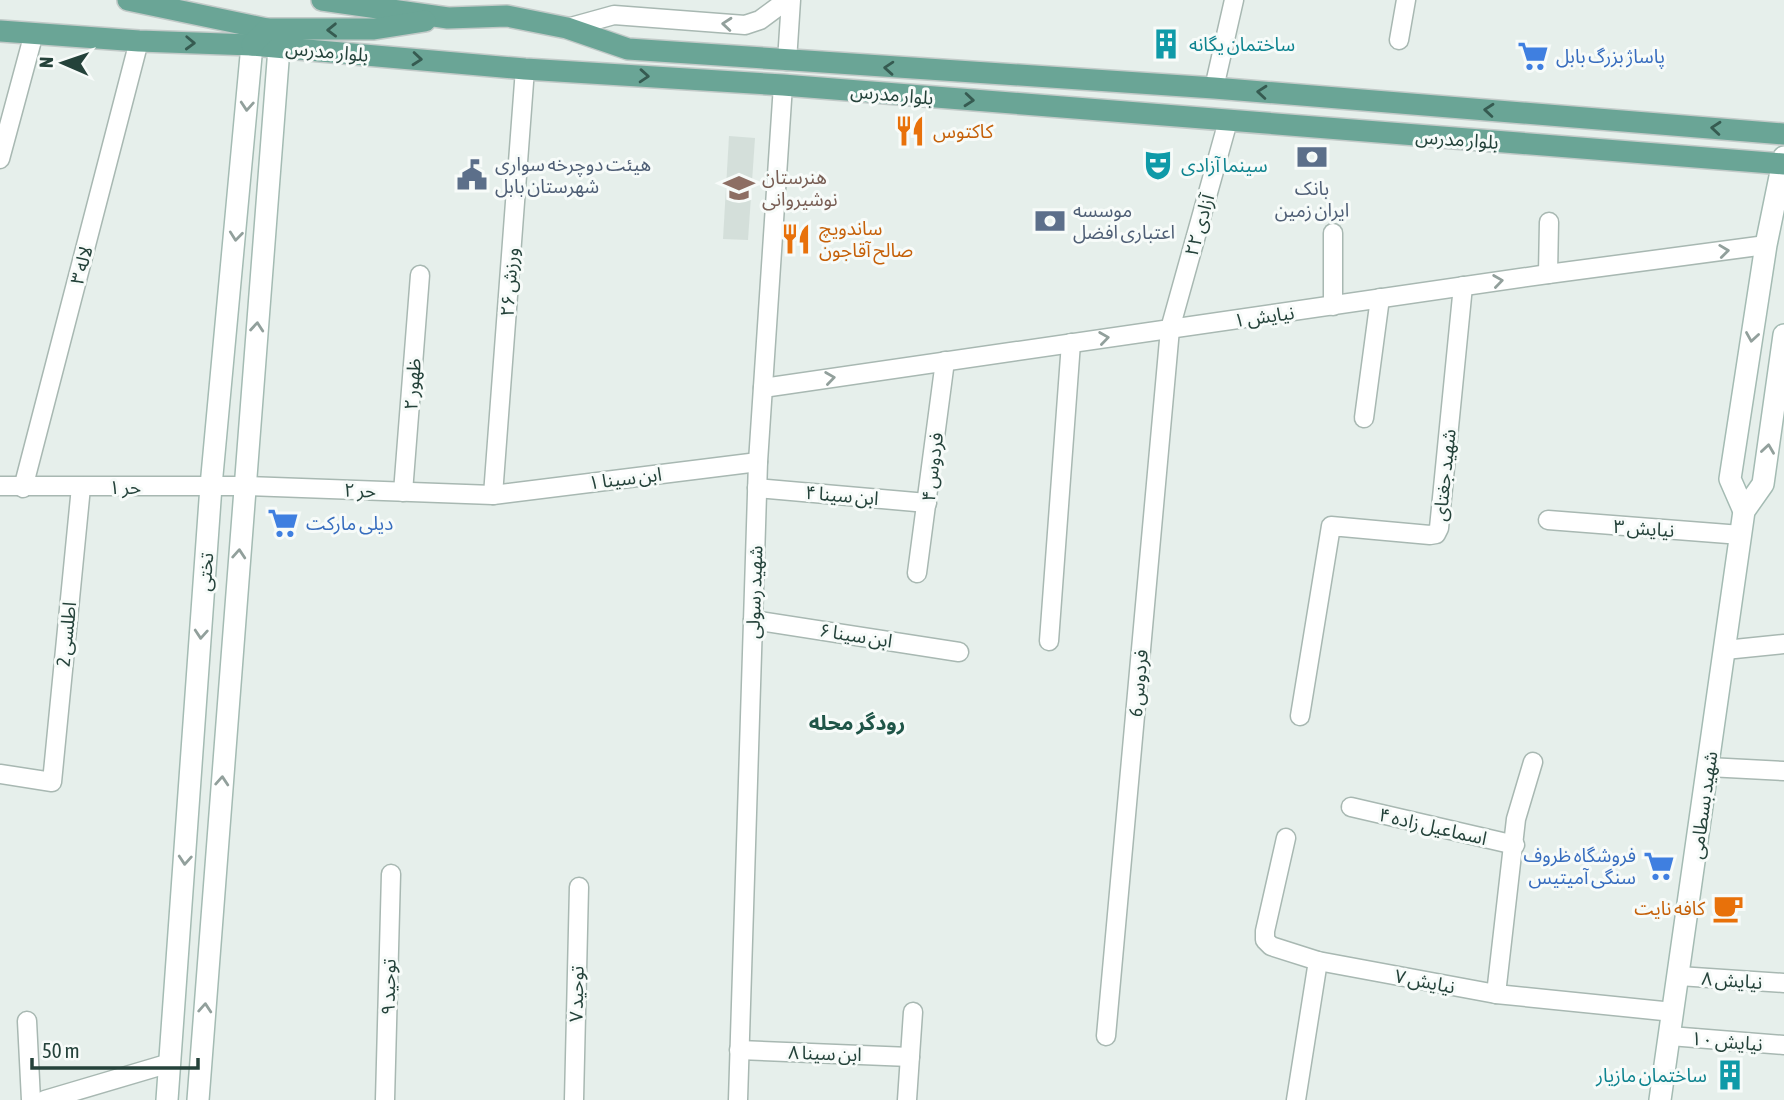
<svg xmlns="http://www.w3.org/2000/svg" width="1784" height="1100" viewBox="0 0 1784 1100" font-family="'Asap Condensed','Noto Sans Arabic',sans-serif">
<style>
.built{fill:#d4dfda}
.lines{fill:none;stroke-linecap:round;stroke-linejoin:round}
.street-casing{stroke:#a8b8b2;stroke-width:21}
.secondary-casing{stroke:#a4bbb3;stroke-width:24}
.primary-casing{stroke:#c2cac8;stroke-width:24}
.street{stroke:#fff;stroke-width:18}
.secondary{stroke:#fff;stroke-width:21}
.primary{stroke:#6aa596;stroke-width:21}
.oneway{stroke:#92a09c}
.oneway2{stroke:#365b51}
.labels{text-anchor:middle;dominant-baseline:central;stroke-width:6;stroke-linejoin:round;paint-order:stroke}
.culture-label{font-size:19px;fill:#0d838f;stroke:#f7fbf9;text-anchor:start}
.street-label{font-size:19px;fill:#24423a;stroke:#f7fbf9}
.shop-label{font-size:19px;fill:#366cbe;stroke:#f7fbf9;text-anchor:start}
.food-label{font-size:19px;fill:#c56008;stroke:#f7fbf9;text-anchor:start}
.service-label{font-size:19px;fill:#4e5e75;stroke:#f7fbf9;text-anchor:start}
.education-label{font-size:19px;fill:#785e54;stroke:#f7fbf9;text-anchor:start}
.neighbourhood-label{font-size:21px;font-weight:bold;fill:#1f5548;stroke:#f7fbf9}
</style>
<rect width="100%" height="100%" fill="#e6efeb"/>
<polygon class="built" points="729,136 755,138 748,240 723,239"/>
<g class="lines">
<g class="street-casing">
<g id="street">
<polyline points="567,28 614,15 745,25 760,20 787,0"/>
<polyline points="1399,40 1406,0"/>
<polyline points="787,61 791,0"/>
<polyline points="1214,88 1234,0"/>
<polyline points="0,159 34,33"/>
<polyline points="1333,233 1333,306"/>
<polyline points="1548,274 1549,222"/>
<polyline points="763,388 1548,274 1766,245"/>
<polyline points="1364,418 1380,298"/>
<polyline points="0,486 244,486 493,495 758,462"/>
<polyline points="23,488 139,41"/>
<polyline points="757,488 927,503"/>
<polyline points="403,492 420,275"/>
<polyline points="493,495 525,69"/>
<polyline points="1548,520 1741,535"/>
<polyline points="917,573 945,361"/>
<polyline points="753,620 959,652"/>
<polyline points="1049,641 1071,343"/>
<polyline points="1725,650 1784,644"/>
<polyline points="1300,716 1331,526 1430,535 1436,534 1439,528 1463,286"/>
<polyline points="1708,767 1784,771"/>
<polyline points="0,774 52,782 81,487"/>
<polyline points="1351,807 1515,845"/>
<polyline points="1286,838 1265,931 1265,940 1271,946 1318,961 1496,994 1673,1012"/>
<polyline points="1679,976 1784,983"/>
<polyline points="1496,994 1516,819 1533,762"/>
<polyline points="27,1021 31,1100"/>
<polyline points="1106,1036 1170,329 1228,121"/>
<polyline points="1670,1036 1784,1045"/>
<polyline points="739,1050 910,1057"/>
<polyline points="45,1100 170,1063"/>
<polyline points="385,1100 391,874"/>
<polyline points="574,1100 579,887"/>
<polyline points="738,1100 758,462 783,85"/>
<polyline points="907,1100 913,1012"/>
<polyline points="1296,1100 1318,961"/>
</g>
</g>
<g class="secondary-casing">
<g id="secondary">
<polyline points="1744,511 1730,479 1766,245 1784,157"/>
<polyline points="167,1100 211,486 252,45"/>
<polyline points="198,1100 279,48"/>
<polyline points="1660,1100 1744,511 1763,484 1784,335"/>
</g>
</g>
<g class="primary-casing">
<g id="primary">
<polyline points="128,0 267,29 272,37"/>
<polyline points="322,0 448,18 507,16 567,28 628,49 1214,88 1784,134"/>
<polyline points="0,31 139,41 252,45 525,69 783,85 1784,164"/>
<polyline points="252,45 267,29 374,29 425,21"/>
</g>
</g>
<use href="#street" class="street"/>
<use href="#secondary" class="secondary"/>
<use href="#primary" class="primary"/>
</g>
<defs><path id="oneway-chevron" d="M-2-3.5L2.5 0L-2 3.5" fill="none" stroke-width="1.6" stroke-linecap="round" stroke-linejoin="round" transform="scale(1.75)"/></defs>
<g class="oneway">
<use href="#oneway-chevron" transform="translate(727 24) rotate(-175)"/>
<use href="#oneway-chevron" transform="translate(247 106) rotate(94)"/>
<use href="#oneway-chevron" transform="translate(236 236) rotate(96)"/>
<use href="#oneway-chevron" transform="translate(1724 251) rotate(-7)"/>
<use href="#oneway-chevron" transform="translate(1498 281) rotate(-8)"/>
<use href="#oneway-chevron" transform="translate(257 327) rotate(-85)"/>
<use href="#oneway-chevron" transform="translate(1752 337) rotate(99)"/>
<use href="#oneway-chevron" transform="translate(1104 338) rotate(-8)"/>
<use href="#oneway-chevron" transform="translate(830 378) rotate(-8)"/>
<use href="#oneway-chevron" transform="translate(1768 449) rotate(-82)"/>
<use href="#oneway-chevron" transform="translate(239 554) rotate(-86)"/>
<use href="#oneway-chevron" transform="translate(201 634) rotate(94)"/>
<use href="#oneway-chevron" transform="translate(222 781) rotate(-86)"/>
<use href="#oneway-chevron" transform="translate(185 860) rotate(94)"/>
<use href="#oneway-chevron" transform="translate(205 1008) rotate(-86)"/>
</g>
<g class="oneway2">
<use href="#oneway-chevron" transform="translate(332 30) rotate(179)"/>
<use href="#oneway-chevron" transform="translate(190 43) rotate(2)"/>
<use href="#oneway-chevron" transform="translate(417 59) rotate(5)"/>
<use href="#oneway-chevron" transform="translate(889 68) rotate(-176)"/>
<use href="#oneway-chevron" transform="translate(644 76) rotate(4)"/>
<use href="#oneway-chevron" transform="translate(1262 92) rotate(-175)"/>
<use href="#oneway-chevron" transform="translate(969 100) rotate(5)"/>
<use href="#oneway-chevron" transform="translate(1489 110) rotate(-175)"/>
<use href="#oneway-chevron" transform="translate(1716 128) rotate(-175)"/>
</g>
<defs>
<g id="building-bare" transform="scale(2.415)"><path d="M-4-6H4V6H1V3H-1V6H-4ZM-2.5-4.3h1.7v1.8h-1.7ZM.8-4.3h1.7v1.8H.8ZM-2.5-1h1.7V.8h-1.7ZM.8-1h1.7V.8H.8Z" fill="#0f9aa8" stroke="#f7fbf9" stroke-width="2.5" paint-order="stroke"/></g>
<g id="supermarket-bare" transform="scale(2.415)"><path d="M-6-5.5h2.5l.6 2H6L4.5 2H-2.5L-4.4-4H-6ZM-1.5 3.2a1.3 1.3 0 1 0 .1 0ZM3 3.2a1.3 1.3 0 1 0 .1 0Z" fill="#3f7fe0" stroke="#f7fbf9" stroke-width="2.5" paint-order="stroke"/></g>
<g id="restaurant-bare" transform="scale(2.415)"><path d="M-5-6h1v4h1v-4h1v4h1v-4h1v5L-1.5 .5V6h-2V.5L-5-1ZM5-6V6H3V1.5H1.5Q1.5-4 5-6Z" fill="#e8710a" stroke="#f7fbf9" stroke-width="2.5" paint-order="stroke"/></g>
<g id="bank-bare" transform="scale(2.415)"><path d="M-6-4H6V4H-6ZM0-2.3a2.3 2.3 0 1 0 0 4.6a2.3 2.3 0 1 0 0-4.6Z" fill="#5c6f8a" stroke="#f7fbf9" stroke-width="2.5" paint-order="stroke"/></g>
<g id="theatre-bare" transform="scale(2.415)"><path d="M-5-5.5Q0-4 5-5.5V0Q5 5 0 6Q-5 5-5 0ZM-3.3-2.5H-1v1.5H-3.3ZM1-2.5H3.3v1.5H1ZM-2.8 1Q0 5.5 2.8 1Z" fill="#0f9aa8" stroke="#f7fbf9" stroke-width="2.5" paint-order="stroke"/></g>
<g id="civic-bare" transform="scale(2.415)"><path d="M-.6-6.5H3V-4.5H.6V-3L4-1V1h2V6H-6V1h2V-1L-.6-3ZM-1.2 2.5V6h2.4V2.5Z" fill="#5c6f8a" stroke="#f7fbf9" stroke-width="2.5" paint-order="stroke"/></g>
<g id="school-bare" transform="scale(2.415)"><path d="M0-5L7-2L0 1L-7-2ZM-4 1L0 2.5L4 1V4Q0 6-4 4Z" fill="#8d6e63" stroke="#f7fbf9" stroke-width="2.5" paint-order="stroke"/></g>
<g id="cafe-bare" transform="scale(2.415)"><path d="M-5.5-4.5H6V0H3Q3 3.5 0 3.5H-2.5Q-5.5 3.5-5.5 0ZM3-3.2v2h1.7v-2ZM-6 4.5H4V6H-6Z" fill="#e8710a" stroke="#f7fbf9" stroke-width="2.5" paint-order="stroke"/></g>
</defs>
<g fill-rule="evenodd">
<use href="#building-bare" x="1166" y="44"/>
<use href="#supermarket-bare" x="1533" y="56"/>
<use href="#restaurant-bare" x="910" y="131"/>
<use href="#bank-bare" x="1312" y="157"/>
<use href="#theatre-bare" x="1158" y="165"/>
<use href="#civic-bare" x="472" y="175"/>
<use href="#school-bare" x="739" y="188"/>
<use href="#bank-bare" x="1050" y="221"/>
<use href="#restaurant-bare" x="796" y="239"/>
<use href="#supermarket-bare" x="283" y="523"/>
<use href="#supermarket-bare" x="1659" y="866"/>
<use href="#cafe-bare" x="1728" y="908"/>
<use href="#building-bare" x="1730" y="1075"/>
</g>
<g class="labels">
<g class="culture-label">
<text x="1189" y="44">ساختمان یگانه</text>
<text x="1181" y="165">سینما آزادی</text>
<text x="1707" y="1075" text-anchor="end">ساختمان مازیار</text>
</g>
<g class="street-label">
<text transform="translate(327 51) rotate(5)">بلوار مدرس</text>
<text transform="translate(892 94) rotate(5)">بلوار مدرس</text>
<text transform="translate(1457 139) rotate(4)">بلوار مدرس</text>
<text transform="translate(1199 225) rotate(-74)">آزادی ٢٢</text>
<text transform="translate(81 265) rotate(-75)">لاله ۳</text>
<text transform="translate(509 282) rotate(-86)">ورزش ۲۶</text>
<text transform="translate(1264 316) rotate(-8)">نیایش ۱</text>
<text transform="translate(412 384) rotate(-86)">ظهور ۲</text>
<text transform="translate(932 467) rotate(-83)">فردوس ۴</text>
<text transform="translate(1444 475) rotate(-84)">شهید جغتای</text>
<text transform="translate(625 478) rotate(-7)">ابن سینا ۱</text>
<text x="125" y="487">حر ۱</text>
<text transform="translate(360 490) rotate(2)">حر ۲</text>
<text transform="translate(842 495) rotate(5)">ابن سینا ۴</text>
<text transform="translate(1644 528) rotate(4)">نیایش ۳</text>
<text transform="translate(205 572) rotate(-86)">تختی</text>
<text transform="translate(754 592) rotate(-88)">شهید رسولی</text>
<text transform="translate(66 634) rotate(-84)">اطلسی 2</text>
<text transform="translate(856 635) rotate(9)">ابن سینا ۶</text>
<text transform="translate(1138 683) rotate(-85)">فردوس 6</text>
<text transform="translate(1703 805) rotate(-82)">شهید بسطامی</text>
<text transform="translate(1433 826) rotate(13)">اسماعیل زاده ۴</text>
<text transform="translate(1732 980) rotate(4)">نیایش ۸</text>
<text transform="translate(1425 981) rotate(11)">نیایش ۷</text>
<text transform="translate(388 987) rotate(-89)">توحید ۹</text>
<text transform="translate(576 994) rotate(-89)">توحید ۷</text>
<text transform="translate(1727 1041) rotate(5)">نیایش ۱۰</text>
<text transform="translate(825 1053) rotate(2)">ابن سینا ۸</text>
</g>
<g class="shop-label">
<text x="1556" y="56">پاساژ بزرگ بابل</text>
<text x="306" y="523">دیلی مارکت</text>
<text x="1636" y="855" text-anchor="end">فروشگاه ظروف<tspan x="1636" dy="22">سنگی آمیتیس</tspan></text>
</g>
<g class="food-label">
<text x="933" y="131">کاکتوس</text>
<text x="819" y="228">ساندویچ<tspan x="819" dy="22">صالح آقاجون</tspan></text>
<text x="1705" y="908" text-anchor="end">کافه نایت</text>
</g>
<g class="service-label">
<text x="495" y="164">هیئت دوچرخه سواری<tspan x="495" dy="22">شهرستان بابل</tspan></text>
<text x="1312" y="188" text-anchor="middle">بانک<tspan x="1312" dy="22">ایران زمین</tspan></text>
<text x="1073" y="210">موسسه<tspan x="1073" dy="22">اعتباری افضل</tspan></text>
</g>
<g class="education-label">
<text x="762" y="177">هنرستان<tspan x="762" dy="22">نوشیروانی</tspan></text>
</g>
<g class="neighbourhood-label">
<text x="857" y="722">رودگر محله</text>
</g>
</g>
<g transform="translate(63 63) rotate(272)" stroke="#f7fbf9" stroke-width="5" paint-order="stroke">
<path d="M0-5L12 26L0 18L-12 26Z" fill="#24423a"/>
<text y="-10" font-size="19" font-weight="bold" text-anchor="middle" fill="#24423a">N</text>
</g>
<path d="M32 1058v10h166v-10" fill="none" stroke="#24423a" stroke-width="3.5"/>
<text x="42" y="1058" font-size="21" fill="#24423a" stroke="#f7fbf9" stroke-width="5" paint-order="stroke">50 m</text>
</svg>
